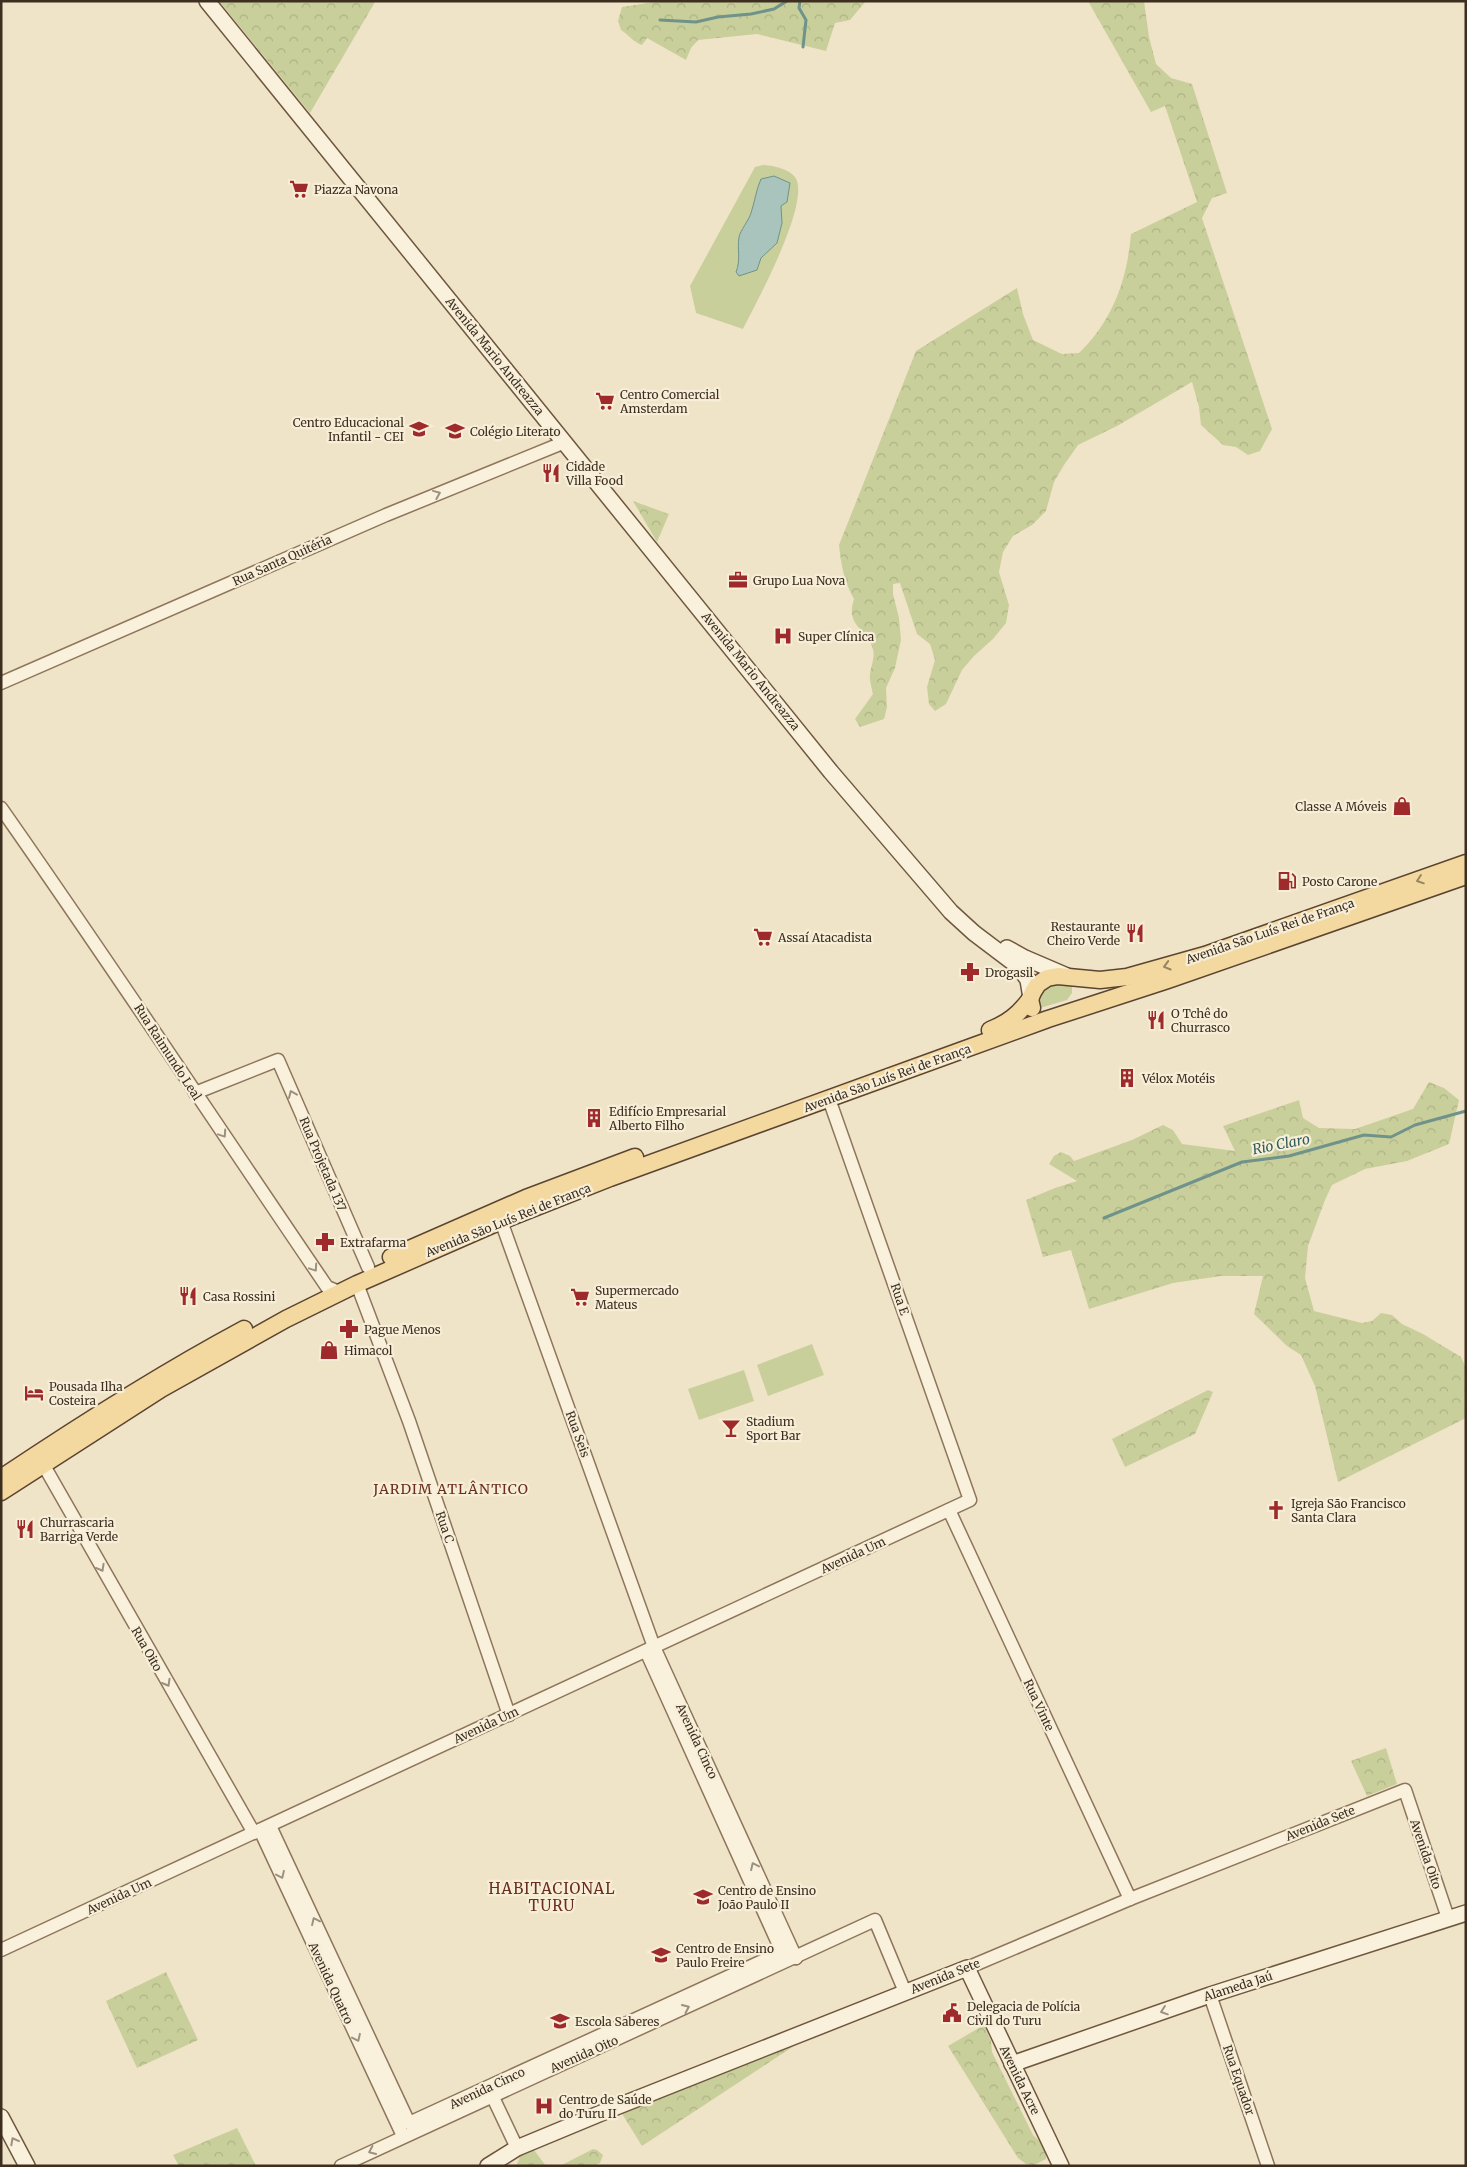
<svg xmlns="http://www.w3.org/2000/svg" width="1467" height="2167" viewBox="0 0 1467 2167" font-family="Merriweather,serif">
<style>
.grass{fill:#c9cf9b}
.forest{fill:url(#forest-crowns)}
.water{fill:#a9c4bc;stroke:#6f938a}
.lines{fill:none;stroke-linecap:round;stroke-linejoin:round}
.stream{stroke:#6f938a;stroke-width:3}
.tertiary-casing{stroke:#8d765c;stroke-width:15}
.secondary-casing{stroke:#6f573f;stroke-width:18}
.primary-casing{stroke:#5b4430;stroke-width:19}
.tertiary{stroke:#faf1dc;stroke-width:12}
.secondary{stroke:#faf1dc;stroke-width:15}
.primary{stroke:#f3d9a0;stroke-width:16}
.oneway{stroke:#9c907e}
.oneway2{stroke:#988460}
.labels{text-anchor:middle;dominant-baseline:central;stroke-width:4.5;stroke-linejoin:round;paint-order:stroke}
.poi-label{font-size:12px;fill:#3d2e20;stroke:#f7eed8;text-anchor:start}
.street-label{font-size:12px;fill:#3d2e20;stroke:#f7eed8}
.water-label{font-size:14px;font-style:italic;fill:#2f5d5a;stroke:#f7eed8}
.neighbourhood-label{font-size:14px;letter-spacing:1px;fill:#6b2e1e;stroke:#f7eed8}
.quarter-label{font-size:15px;letter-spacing:1px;fill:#6b2e1e;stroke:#f7eed8}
</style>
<defs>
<pattern id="forest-crowns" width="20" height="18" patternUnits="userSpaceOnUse" patternTransform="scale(1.25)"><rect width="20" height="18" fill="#c9cf9b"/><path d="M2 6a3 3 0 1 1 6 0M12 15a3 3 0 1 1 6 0" fill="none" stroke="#aeb285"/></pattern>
</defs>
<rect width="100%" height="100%" fill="#f0e4c8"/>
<g class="grass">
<path d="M763,165C772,165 789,169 795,177C812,201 756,303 743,329L696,313L690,286L755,167Z"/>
<polygon points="1051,983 1072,985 1072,993 1067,1000 1040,1008 1037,1005 1036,992"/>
<polygon points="812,1344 824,1375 768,1396 757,1365"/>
<polygon points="744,1370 754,1401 699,1420 688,1389"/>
</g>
<g class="forest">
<polygon points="219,1 375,1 375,2 310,113"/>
<path d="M660,1H866L850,20L835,23L826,51L757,34L698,40L691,48L686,60L647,38L642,45C633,42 629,35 621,30L618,21L622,7Z"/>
<path d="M1088,1H1144L1149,37L1156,64L1171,78L1192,84L1227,193L1212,198L1202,218L1272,429L1260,451L1248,455L1236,447L1223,445L1201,425L1199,407L1192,382L1117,426L1078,445L1064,465L1054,482L1046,511L1032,525L1013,536L1003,552L999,572L1009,605L1006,623L993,639L974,656L962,670L946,704L935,711L929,704L927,687L935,660L930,644L917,634L900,583L893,584V594L899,618L901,640L895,668L886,688L887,707L884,719L860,727L855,719L873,694C872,688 869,681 870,675C871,663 877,656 871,644C862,626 846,624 854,599C844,582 841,564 839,545L916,351L1017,288L1023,314L1033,340L1062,354L1079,353C1113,320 1127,280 1131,234L1197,202L1165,106L1151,112Z"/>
<polygon points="633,501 669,514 657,542"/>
<polygon points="1429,1082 1444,1088 1459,1100 1449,1144 1407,1161 1365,1169 1332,1185 1325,1200 1308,1246 1305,1278 1314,1311 1362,1323 1372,1321 1381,1313 1392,1315 1402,1324 1423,1334 1461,1357 1466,1368 1466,1418 1338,1482 1315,1386 1301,1355 1287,1346 1254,1314 1263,1276 1221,1276 1173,1283 1089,1309 1071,1250 1043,1257 1026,1200 1055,1188 1077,1181 1049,1164 1054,1156 1061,1152 1070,1156 1074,1161 1132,1140 1163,1125 1173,1130 1182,1144 1235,1151 1223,1126 1299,1100 1303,1118 1319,1128 1355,1129 1413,1109"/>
<polygon points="1208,1390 1213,1392 1195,1434 1125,1467 1112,1439"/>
<polygon points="1386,1748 1397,1784 1367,1796 1351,1761"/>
<polygon points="166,1972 198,2040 137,2068 106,2001"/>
<path d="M984,2025L991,2041L992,2052L1033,2135C1041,2142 1047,2148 1046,2159L1034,2165L1026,2164L1018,2158L948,2046Z"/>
<polygon points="803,2040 642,2146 621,2112"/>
<polygon points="237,2128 256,2166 179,2166 173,2155"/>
<polygon points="531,2146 546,2166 516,2166 521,2155"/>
<polygon points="593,2149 597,2150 603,2155 600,2163 594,2166 560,2166"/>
</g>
<path class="water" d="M774,176L790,183L787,202L781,206L782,223L777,243L761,258L757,270L739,276L736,272C741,260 737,249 739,237C740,231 749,220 751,213C755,201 756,190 761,179Z"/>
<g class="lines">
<g class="stream">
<polyline points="800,1 799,8 806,20 803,47"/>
<polyline points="660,20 696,22 718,17 751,14 774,9 787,1"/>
<polyline points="1104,1218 1242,1162 1289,1156 1364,1135 1391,1137 1415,1125 1466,1111"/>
</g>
<g class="tertiary-casing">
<g id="tertiary">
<polyline points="1,683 386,515 565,442"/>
<path d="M1,808C112,966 218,1127 327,1287L339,1292"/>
<polyline points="195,1093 278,1060 368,1267"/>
<polyline points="501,1221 654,1647 796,1958"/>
<polyline points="357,1284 409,1421 509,1715"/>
<polyline points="43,1464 254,1833"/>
<polyline points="949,1510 1130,1899"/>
<polyline points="646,1651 782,1952"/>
<polyline points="270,1826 409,2123"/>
<polyline points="260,1830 403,2136"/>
<polyline points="1,1950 970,1500 829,1099"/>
<polyline points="967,1968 1130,1899 1405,1790 1448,1918"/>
<polyline points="1210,1995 1268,2166"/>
<polyline points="489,2089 517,2148"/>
<polyline points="409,2123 782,1952 796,1958"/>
<polyline points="341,2166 875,1920 905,1992"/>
</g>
</g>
<g class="secondary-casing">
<g id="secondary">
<polyline points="207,1 831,772 951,912 974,933 1019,967 1028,980 1031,998"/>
<polyline points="1007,948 1025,958 1067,976"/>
<polyline points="1012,2064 1210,1995 1466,1913"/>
<polyline points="1,2117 27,2166"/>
<polyline points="488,2166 517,2148 611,2109 967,1968 1061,2166"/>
</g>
</g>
<g class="primary-casing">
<g id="primary">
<polyline points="1032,1008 1030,999 1033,992 1038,984 1047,978 1058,976 1100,980 1127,977 1205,955 1466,863"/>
<path d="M990,1030C1008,1023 1019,1014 1030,999"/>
<polyline points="391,1257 526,1198 635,1157"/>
<path d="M1,1478C80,1425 160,1374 244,1329"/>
<polyline points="1,1492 161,1389 286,1319 357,1284 501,1221 610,1178 1048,1019 1168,980 1466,876"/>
</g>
</g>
<use href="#tertiary" class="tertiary"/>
<use href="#secondary" class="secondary"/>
<use href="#primary" class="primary"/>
</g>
<defs><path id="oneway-chevron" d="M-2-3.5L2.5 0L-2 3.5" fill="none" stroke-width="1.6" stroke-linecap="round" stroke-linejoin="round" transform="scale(1.25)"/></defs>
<g class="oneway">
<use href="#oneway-chevron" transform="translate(437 494) rotate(-22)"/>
<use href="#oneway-chevron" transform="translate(292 1094) rotate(-113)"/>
<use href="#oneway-chevron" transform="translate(223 1134) rotate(56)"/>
<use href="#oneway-chevron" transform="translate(314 1268) rotate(56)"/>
<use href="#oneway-chevron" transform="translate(101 1568) rotate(61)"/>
<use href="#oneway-chevron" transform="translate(167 1683) rotate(60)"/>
<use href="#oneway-chevron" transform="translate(754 1866) rotate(-115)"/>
<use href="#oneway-chevron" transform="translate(281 1875) rotate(65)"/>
<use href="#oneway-chevron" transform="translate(315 1921) rotate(-115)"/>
<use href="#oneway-chevron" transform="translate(686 2008) rotate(-24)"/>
<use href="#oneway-chevron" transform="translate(1164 2011) rotate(161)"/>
<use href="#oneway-chevron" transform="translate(357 2038) rotate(65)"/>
<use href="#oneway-chevron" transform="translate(14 2141) rotate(-118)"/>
<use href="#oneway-chevron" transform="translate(372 2151) rotate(155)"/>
</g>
<g class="oneway2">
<use href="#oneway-chevron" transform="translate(1420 880) rotate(161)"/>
<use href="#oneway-chevron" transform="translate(1167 966) rotate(164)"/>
</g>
<defs>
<g id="supermarket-bare" transform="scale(1.5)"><path d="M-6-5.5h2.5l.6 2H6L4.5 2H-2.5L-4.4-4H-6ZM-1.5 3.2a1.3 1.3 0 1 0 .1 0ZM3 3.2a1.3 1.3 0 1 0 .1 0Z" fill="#9e2a2b" stroke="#f7eed8" stroke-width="2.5" paint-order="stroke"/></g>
<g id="school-bare" transform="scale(1.5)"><path d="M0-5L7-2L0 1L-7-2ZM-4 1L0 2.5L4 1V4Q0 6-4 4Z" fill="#9e2a2b" stroke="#f7eed8" stroke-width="2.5" paint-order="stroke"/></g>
<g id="restaurant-bare" transform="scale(1.5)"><path d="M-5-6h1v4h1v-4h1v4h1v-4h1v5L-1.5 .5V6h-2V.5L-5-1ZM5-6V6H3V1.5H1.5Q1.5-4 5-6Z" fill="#9e2a2b" stroke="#f7eed8" stroke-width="2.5" paint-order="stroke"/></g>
<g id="office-bare" transform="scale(1.5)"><path d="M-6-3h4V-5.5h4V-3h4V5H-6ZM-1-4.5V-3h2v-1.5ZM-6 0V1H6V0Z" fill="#9e2a2b" stroke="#f7eed8" stroke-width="2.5" paint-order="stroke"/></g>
<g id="hospital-bare" transform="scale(1.5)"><path d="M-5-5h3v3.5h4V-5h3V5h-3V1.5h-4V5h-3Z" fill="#9e2a2b" stroke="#f7eed8" stroke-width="2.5" paint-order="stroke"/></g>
<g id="shop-bare" transform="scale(1.5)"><path d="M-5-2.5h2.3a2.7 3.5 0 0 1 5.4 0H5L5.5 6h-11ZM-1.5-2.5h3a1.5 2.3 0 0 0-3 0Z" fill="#9e2a2b" stroke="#f7eed8" stroke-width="2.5" paint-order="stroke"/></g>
<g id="fuel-bare" transform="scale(1.5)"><path d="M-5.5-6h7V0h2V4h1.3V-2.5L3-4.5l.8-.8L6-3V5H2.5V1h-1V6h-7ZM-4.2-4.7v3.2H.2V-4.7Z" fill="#9e2a2b" stroke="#f7eed8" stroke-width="2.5" paint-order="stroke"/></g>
<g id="pharmacy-bare" transform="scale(1.5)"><path d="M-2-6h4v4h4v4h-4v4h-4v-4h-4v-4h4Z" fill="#9e2a2b" stroke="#f7eed8" stroke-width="2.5" paint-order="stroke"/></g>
<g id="building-bare" transform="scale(1.5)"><path d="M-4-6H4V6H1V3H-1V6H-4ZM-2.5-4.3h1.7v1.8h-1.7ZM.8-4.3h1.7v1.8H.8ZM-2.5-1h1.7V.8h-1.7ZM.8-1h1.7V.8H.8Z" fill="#9e2a2b" stroke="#f7eed8" stroke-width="2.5" paint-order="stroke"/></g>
<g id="hotel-bare" transform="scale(1.5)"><path d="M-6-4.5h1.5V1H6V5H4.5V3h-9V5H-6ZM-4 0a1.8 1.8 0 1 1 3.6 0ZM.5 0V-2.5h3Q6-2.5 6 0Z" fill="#9e2a2b" stroke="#f7eed8" stroke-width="2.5" paint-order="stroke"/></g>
<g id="bar-bare" transform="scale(1.5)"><path d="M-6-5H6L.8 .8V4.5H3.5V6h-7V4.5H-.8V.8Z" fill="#9e2a2b" stroke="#f7eed8" stroke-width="2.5" paint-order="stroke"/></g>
<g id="church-bare" transform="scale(1.5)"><path d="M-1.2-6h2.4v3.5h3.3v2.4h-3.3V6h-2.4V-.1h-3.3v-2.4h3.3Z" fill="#9e2a2b" stroke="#f7eed8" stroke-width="2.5" paint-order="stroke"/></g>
<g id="civic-bare" transform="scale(1.5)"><path d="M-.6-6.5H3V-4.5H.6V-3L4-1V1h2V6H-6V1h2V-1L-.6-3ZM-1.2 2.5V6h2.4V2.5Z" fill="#9e2a2b" stroke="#f7eed8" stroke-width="2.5" paint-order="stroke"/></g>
</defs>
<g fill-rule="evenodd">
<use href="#supermarket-bare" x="299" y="189"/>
<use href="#supermarket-bare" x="605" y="401"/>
<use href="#school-bare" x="419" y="429"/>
<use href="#school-bare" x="455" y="431"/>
<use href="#restaurant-bare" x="551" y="473"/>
<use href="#office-bare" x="738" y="580"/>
<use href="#hospital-bare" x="783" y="636"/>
<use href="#shop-bare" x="1402" y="806"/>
<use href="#fuel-bare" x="1287" y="881"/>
<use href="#restaurant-bare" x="1135" y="933"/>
<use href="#supermarket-bare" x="763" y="937"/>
<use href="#pharmacy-bare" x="970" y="972"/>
<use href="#restaurant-bare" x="1156" y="1020"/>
<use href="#building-bare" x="1127" y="1078"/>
<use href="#building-bare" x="594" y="1118"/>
<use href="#pharmacy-bare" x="325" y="1242"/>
<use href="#restaurant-bare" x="188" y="1296"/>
<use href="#supermarket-bare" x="580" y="1297"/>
<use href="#pharmacy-bare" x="349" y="1329"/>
<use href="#shop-bare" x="329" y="1350"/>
<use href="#hotel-bare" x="34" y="1393"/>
<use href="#bar-bare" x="731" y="1428"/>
<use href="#church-bare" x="1276" y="1510"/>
<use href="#restaurant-bare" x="25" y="1529"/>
<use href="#school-bare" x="703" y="1897"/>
<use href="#school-bare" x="661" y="1955"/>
<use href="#civic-bare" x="952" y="2013"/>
<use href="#school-bare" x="560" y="2021"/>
<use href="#hospital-bare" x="544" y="2106"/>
</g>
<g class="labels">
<g class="poi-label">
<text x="314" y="189">Piazza Navona</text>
<text x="620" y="394">Centro Comercial<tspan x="620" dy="14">Amsterdam</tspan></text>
<text x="404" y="422" text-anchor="end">Centro Educacional<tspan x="404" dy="14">Infantil - CEI</tspan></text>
<text x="470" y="431">Colégio Literato</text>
<text x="566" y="466">Cidade<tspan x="566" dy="14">Villa Food</tspan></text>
<text x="753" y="580">Grupo Lua Nova</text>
<text x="798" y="636">Super Clínica</text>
<text x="1387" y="806" text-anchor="end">Classe A Móveis</text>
<text x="1302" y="881">Posto Carone</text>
<text x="1120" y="926" text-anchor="end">Restaurante<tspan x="1120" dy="14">Cheiro Verde</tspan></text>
<text x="778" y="937">Assaí Atacadista</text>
<text x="985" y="972">Drogasil</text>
<text x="1171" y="1013">O Tchê do<tspan x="1171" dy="14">Churrasco</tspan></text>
<text x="1142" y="1078">Vélox Motéis</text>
<text x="609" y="1111">Edifício Empresarial<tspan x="609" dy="14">Alberto Filho</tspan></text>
<text x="340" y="1242">Extrafarma</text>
<text x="595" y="1290">Supermercado<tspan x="595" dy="14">Mateus</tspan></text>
<text x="203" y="1296">Casa Rossini</text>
<text x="364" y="1329">Pague Menos</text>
<text x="344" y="1350">Himacol</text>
<text x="49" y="1386">Pousada Ilha<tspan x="49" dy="14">Costeira</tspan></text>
<text x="746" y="1421">Stadium<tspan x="746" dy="14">Sport Bar</tspan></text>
<text x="1291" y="1503">Igreja São Francisco<tspan x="1291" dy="14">Santa Clara</tspan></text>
<text x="40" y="1522">Churrascaria<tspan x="40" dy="14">Barriga Verde</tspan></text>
<text x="718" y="1890">Centro de Ensino<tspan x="718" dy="14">João Paulo II</tspan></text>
<text x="676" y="1948">Centro de Ensino<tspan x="676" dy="14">Paulo Freire</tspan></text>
<text x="967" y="2006">Delegacia de Polícia<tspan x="967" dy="14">Civil do Turu</tspan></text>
<text x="575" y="2021">Escola Saberes</text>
<text x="559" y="2099">Centro de Saúde<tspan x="559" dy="14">do Turu II</tspan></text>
</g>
<g class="street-label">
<text transform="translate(495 356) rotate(51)">Avenida Mario Andreazza</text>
<text transform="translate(282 560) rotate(-24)">Rua Santa Quitéria</text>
<text transform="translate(751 671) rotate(51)">Avenida Mario Andreazza</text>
<text transform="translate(1270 931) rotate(-19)">Avenida São Luís Rei de França</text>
<text transform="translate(168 1052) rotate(57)">Rua Raimundo Leal</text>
<text transform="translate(887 1078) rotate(-20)">Avenida São Luís Rei de França</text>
<text transform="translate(323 1164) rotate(67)">Rua Projetada 137</text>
<text transform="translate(508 1220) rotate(-22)">Avenida São Luís Rei de França</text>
<text transform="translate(900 1299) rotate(71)">Rua E</text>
<text transform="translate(578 1434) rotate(70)">Rua Seis</text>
<text transform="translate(445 1527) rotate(71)">Rua C</text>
<text transform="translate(853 1555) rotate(-25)">Avenida Um</text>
<text transform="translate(147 1649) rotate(60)">Rua Oito</text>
<text transform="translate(1039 1705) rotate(65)">Rua Vinte</text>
<text transform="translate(486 1725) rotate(-25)">Avenida Um</text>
<text transform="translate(697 1741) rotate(65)">Avenida Cinco</text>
<text transform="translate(1320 1823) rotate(-22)">Avenida Sete</text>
<text transform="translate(1426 1854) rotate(71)">Avenida Oito</text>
<text transform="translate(119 1896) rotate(-25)">Avenida Um</text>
<text transform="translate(945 1976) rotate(-22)">Avenida Sete</text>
<text transform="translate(331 1983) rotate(65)">Avenida Quatro</text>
<text transform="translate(1238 1986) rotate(-18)">Alameda Jaú</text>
<text transform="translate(584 2054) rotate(-24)">Avenida Oito</text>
<text transform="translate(1020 2080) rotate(64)">Avenida Acre</text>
<text transform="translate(1239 2080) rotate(71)">Rua Equador</text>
<text transform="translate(487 2088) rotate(-25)">Avenida Cinco</text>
</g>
<g class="water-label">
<text transform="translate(1281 1144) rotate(-11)">Rio Claro</text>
</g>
<g class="neighbourhood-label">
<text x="451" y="1489">JARDIM ATLÂNTICO</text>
</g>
<g class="quarter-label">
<text x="552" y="1888">HABITACIONAL<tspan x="552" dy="17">TURU</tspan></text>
</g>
</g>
<rect width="1467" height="2167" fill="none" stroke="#3d2e20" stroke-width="5"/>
</svg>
